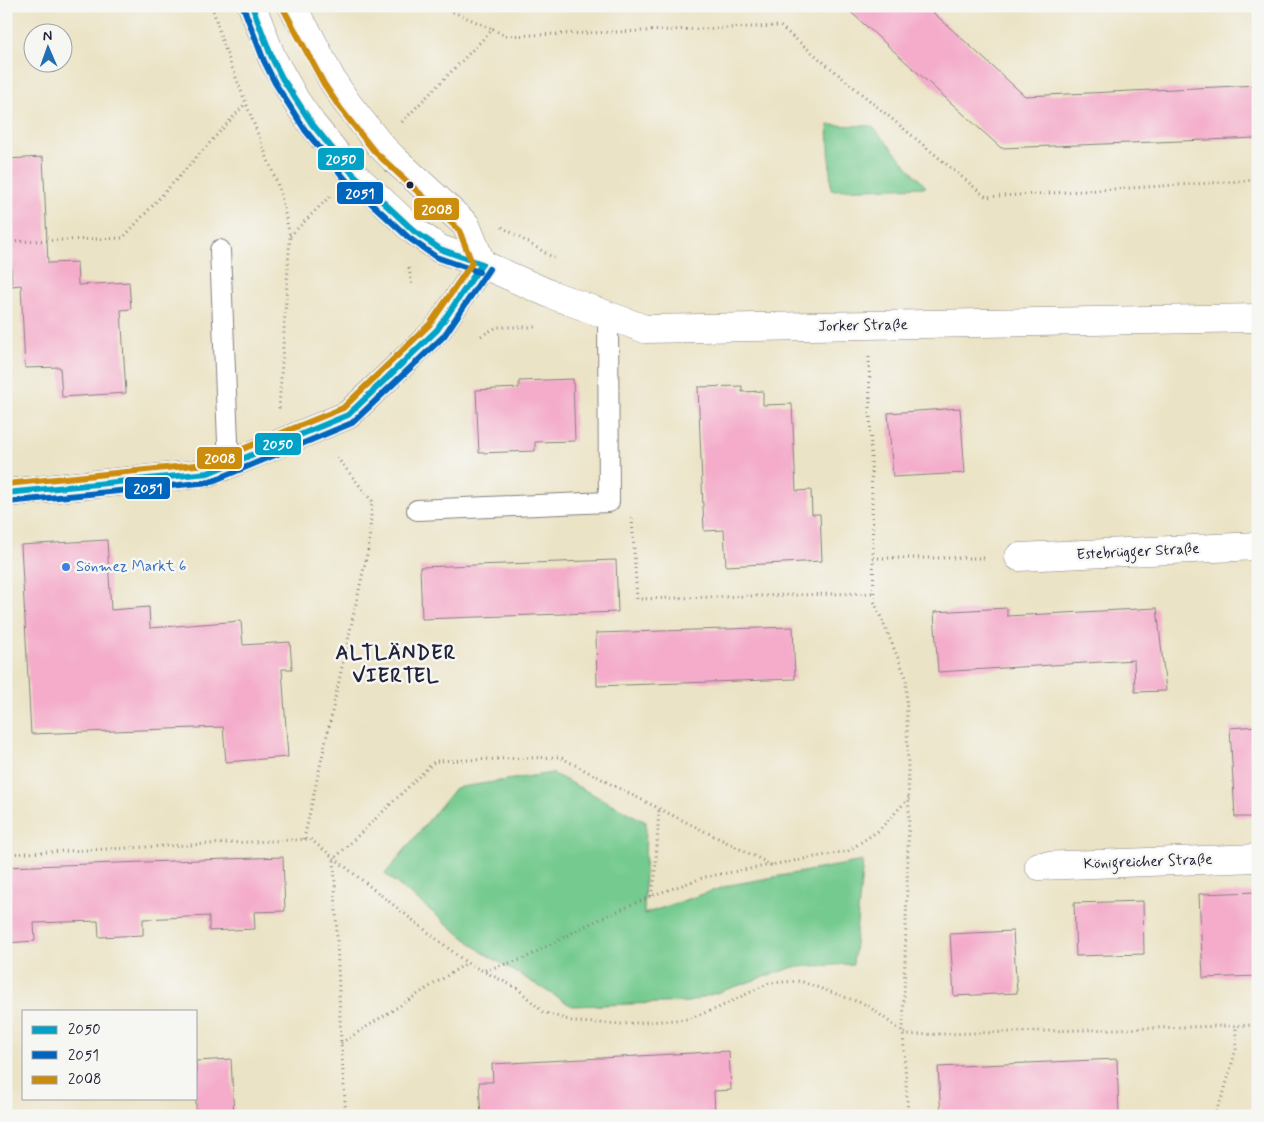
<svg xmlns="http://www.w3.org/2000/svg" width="1264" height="1122" viewBox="0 0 1264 1122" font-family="Mynerve,sans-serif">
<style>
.green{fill:#74ca8f;stroke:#4b7665}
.building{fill:#f4acca}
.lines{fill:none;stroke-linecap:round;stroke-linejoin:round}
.service-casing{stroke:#868280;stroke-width:22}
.minor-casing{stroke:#868280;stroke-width:29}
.path{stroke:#868280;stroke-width:3;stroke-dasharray:1 4;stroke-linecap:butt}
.service{stroke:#fff;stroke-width:20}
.minor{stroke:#fff;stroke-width:28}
.bus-1-casing{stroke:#f6f6f2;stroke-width:10}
.bus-2-casing{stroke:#f6f6f2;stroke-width:10}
.bus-3-casing{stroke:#f6f6f2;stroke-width:10}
.bus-1{stroke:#02a2c7;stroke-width:6}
.bus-2{stroke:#0065bd;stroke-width:6}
.bus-3{stroke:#cc8c0c;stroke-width:6}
.bus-dot{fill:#22223b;stroke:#f6f6f2;stroke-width:2}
.shop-dot{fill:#3f7fe0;stroke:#f6f6f2;stroke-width:2}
.labels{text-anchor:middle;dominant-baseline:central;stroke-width:5;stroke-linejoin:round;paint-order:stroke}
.street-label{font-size:15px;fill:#22223b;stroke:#f6f6f2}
.shop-label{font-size:15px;fill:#366cbe;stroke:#f6f6f2;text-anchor:start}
.district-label{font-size:20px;font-weight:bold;letter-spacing:1px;fill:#22223b;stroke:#f6f6f2}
.line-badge{stroke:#f6f6f2;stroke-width:2}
.badge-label{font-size:14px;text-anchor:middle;font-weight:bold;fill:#fff}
</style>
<rect width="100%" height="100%" fill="#f6f6f2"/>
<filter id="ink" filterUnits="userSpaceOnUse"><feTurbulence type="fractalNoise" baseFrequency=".02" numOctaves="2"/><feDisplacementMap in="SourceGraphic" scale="10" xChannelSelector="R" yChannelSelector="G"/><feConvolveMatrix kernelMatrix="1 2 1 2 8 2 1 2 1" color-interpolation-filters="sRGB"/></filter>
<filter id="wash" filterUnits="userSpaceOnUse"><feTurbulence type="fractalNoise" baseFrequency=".0096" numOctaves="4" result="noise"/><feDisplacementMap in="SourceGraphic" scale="20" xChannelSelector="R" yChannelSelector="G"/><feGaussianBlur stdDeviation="1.12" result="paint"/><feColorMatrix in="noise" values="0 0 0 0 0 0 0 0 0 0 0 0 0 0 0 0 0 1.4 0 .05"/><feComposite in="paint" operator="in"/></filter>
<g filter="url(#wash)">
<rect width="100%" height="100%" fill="#ebe3c5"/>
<g class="green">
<polygon points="828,125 872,126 926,187 831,190"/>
<polygon points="552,773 646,822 644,914 730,885 863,861 853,964 794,967 689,1002 572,1006 482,952 385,874 455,788"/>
</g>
<g id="blocks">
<g class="building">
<polygon points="844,6 926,6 1025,96 1258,85 1258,138 1001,148"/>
<polygon points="43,157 48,263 77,262 78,285 129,282 131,309 121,310 126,393 62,397 60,367 25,368 21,285 12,286 9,222 6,222 6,159"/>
<polygon points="573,379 575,441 535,442 535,451 479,453 476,390 519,388 519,381"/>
<polygon points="742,386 742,392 763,391 763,405 792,404 796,491 811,490 812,514 820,514 822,561 726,566 724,530 704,531 698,387"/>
<polygon points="960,408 965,473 893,477 888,413"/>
<polygon points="107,540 111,610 149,607 150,628 241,621 243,645 290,642 292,669 282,669 288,757 226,762 223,727 31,734 21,545"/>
<polygon points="616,560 618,612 422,619 420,567"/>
<polygon points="1007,608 1007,616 1157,608 1166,691 1135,692 1134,660 938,672 934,612"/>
<polygon points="793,627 795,679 597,686 596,633"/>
<polygon points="1258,726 1258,817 1235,817 1230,728"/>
<polygon points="283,857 285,911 254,912 255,929 209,931 209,916 143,919 143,935 99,937 98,921 34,923 35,941 6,943 6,867"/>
<polygon points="1258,892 1257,976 1203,978 1199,894"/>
<polygon points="1143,901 1144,954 1076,956 1074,903"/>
<polygon points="1013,931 1017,993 954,996 950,934"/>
<polygon points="729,1051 731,1090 714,1091 715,1116 481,1116 479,1082 493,1082 492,1064"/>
<polygon points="231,1059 234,1116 196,1116 196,1061"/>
<polygon points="1117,1059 1119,1116 941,1116 938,1067"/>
</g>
</g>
</g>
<g filter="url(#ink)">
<use href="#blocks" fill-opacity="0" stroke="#868280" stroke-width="1"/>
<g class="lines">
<g class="service-casing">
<g id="service">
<polyline points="220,250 229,465"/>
<polyline points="417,510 609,502 608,315"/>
</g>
</g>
<g class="minor-casing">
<g id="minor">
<polyline points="252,6 272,58 296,101 312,124 352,173 414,231 440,249 482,264 550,294 645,329 1258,318"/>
<polyline points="292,6 302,24 308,33 332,80 347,103 380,145 394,159 466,225 482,264"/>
<polyline points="6,493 208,473 348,415 437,330 482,264"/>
<polyline points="1019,557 1258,546"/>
<polyline points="1039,866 1258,858"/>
</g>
</g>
<g class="path">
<polyline points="212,6 223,44 280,191 290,236 279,409"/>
<polyline points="439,6 493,29"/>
<polyline points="402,122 493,29 505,36 780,26 986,197 1258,180"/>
<polyline points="502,227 554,258"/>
<polyline points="290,236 330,196"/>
<polyline points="6,242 123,238 246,103"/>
<polyline points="409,268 412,287"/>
<polyline points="481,336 497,327 535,327"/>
<polyline points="869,357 874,601 906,677 909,812 903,1032 908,1116"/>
<polyline points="632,518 637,599 873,593"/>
<polyline points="873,558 987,558"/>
<polyline points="6,711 11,854"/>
<polyline points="304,839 369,545 372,501 335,455"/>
<polyline points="6,854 310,839 467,963 517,988 543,1012 575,1022 622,1024 687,1019 716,1009 769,983 800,981 867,1005 907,1035 1258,1025"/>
<polyline points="651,896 655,878 659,808"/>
<polyline points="485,970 523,959 587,925 651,896 705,877 848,851 878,831 909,798"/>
<polyline points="341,1043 467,963"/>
<polyline points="346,1116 341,1043 334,859 435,761 560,757 622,790 772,865"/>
<polyline points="1214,1116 1224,1092 1236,1049 1236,1025"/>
</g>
<use href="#service" class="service"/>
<use href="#minor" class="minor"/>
<g class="bus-1-casing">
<g id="bus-1">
<polyline points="252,6 272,58 282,78 312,124 352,173 414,231 440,249 482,264"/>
<polyline points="6,493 208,473 348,415 437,330 482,264"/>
</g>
</g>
<g class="bus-2-casing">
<g id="bus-2">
<polyline points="244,9 264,61 275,83 305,130 345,179 409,238 436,257 479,272"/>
<polyline points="7,502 210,482 352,423 444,336 489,269"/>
</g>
</g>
<g class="bus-3-casing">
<polyline id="bus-3" points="6,484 206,464 343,408 430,324 472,263 459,230 374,151 340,108 324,84 284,10"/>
</g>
<use href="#bus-1" class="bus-1"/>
<use href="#bus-2" class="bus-2"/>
<use href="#bus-3" class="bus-3"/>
</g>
</g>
<circle class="bus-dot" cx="410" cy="185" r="4.5"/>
<circle class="shop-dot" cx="66" cy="567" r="5"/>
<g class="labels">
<g class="street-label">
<text transform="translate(863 326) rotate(-1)">Jorker Straße</text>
<text transform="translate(1138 552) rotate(-3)">Estebrügger Straße</text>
<text transform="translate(1148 862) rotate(-2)">Königreicher Straße</text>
</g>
<g class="shop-label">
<text x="76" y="567">Sönmez Markt 6</text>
</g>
<g class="district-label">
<text x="396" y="653">ALTLÄNDER<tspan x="396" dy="23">VIERTEL</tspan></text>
</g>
</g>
<g class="line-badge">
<rect x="317" y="147" width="48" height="24" rx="5" fill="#02a2c7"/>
<rect x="336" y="181" width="48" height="24" rx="5" fill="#0065bd"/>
<rect x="413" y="197" width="47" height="24" rx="5" fill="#cc8c0c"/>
<rect x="254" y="432" width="48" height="24" rx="5" fill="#02a2c7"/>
<rect x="196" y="446" width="47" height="24" rx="5" fill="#cc8c0c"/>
<rect x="124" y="476" width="47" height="24" rx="5" fill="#0065bd"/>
</g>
<g class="badge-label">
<text x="341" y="164">2050</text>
<text x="360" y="198">2051</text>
<text x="437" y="214">2008</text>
<text x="278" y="449">2050</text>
<text x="220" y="463">2008</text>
<text x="148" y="493">2051</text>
</g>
<rect width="1264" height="1122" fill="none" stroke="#f6f6f2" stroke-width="25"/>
<rect x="22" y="1010" width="175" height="90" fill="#f6f6f2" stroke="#a1a1a9"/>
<rect x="32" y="1026" width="25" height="8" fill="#02a2c7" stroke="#a1a1a9"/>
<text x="68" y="1034" font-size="15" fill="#22223b">2050</text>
<rect x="32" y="1051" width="25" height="8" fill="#0065bd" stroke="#a1a1a9"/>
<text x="68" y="1060" font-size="15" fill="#22223b">2051</text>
<rect x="32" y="1076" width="25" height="8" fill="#cc8c0c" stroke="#a1a1a9"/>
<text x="68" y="1084" font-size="15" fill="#22223b">2008</text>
<g transform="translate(48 48) rotate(358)"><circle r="24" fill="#f6f6f2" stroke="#a1a1a9"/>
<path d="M0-4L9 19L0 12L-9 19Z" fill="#1f6fb2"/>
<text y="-8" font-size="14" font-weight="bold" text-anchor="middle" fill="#22223b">N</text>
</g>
</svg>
